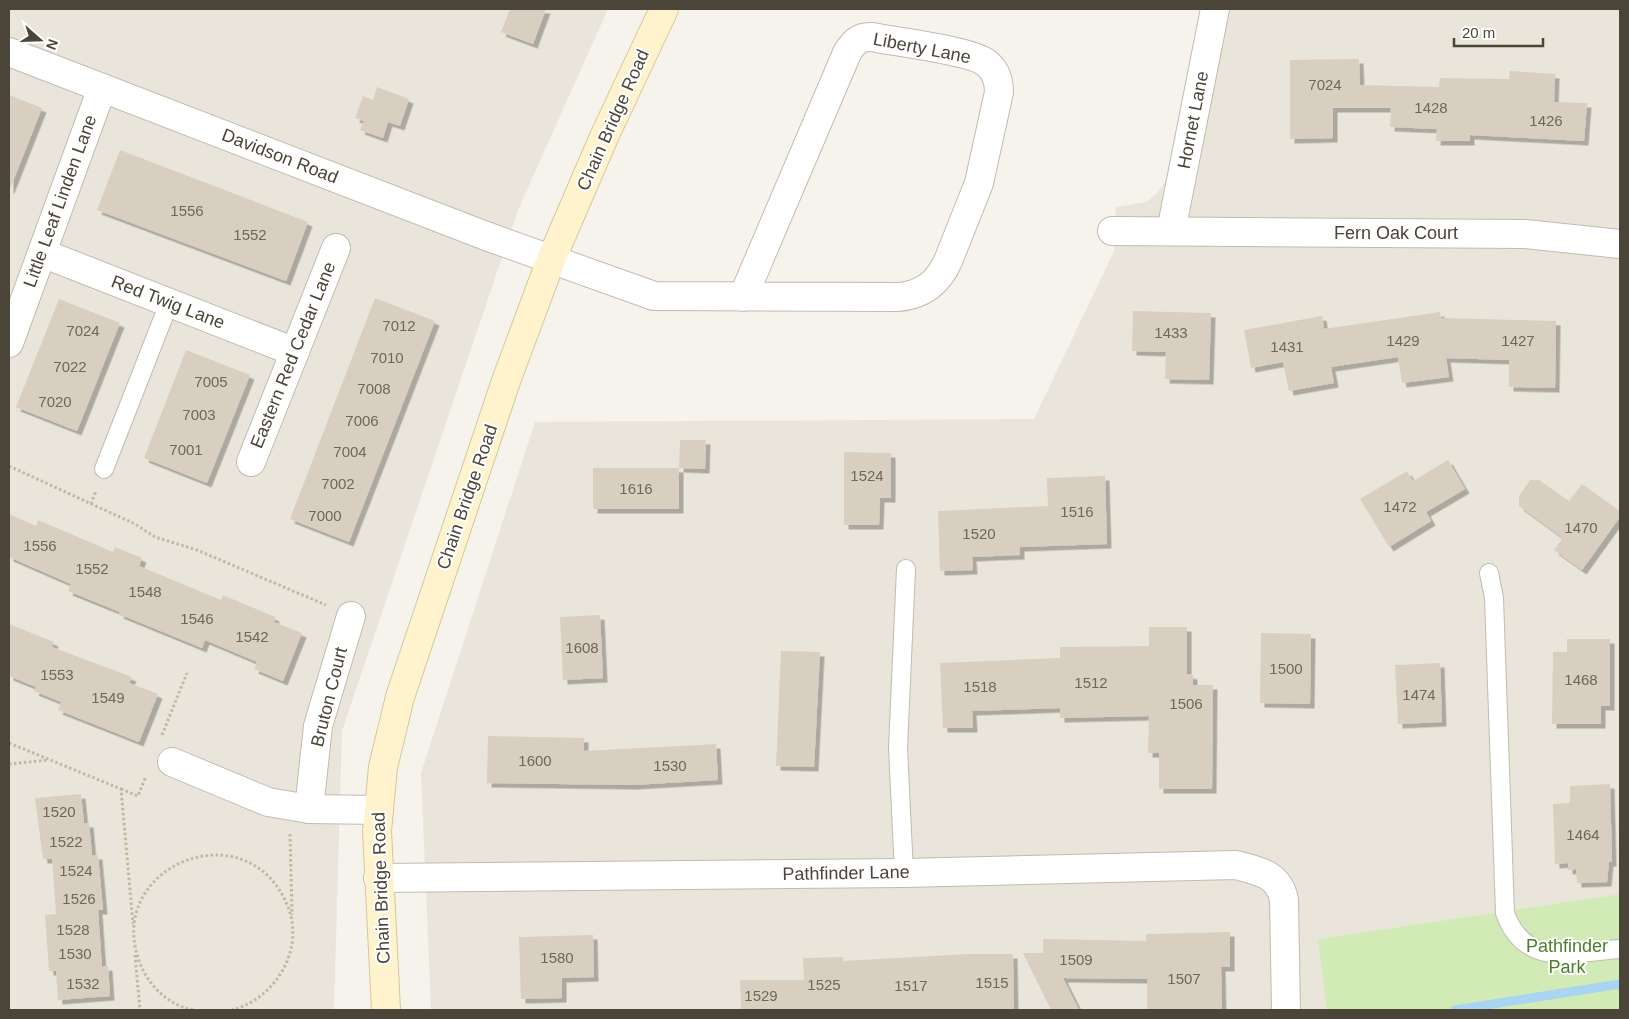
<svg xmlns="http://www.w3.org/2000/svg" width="1629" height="1019" viewBox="0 0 1629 1019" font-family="Helvetica,sans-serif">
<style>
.residential{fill:#eae5da}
.green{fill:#d2eab5}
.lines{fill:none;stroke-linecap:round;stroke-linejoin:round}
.stream{stroke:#a9d4f2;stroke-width:9}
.building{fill:#d8cfc1;filter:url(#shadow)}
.service-casing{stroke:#c2bbae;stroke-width:20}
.minor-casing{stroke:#c2bbae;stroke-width:30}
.secondary-casing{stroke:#d6c79b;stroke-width:30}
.path{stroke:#c4b79f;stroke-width:3;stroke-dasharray:2.5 2.5;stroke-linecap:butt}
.service{stroke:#fff;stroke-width:18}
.minor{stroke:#fff;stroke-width:28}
.secondary{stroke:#fff3cd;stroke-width:28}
.labels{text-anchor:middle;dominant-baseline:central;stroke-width:4;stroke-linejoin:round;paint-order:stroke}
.number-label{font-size:15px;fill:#6e675b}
.street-label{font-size:18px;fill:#4b4439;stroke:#fff}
.park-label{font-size:18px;fill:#4a7f2a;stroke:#fff}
</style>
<defs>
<filter id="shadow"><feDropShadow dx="4.5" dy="4.5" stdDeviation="0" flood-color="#0004"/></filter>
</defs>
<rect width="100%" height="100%" fill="#f6f3ec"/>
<g class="residential">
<polygon points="9,9 608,9 518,210 342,731 334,1010 9,1010"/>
<polygon points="1201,9 1620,9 1620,894 1319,939 1327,1010 431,1010 421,773 535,422 1034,419 1114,251 1116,207 1146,202 1157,193 1165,182 1171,165"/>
</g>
<polygon class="green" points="1620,894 1620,1010 1327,1010 1318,939"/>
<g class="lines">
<polyline class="stream" points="1455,1010 1620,984"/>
</g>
<g class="building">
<polygon points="510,9 546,9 533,44 501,32"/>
<polygon points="1359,59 1360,85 1439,87 1440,78 1509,79 1510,71 1555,74 1554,102 1587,103 1584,141 1470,135 1470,141 1436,141 1437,129 1390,127 1391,108 1333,108 1333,138 1290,139 1290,60"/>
<polygon points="377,87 409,99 400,126 388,122 383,138 360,130 364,121 355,118 363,96 373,100"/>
<polygon points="9,95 42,108 10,189 9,189"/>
<polygon points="120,150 308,222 286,281 97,210"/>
<polygon points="375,298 435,321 349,542 290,519"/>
<polygon points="59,299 120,323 77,431 16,407"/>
<polygon points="1133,311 1211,313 1209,380 1165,379 1166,352 1132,351"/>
<polygon points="1440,312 1441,318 1556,321 1555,388 1509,387 1509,360 1446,358 1449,377 1402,383 1398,357 1331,367 1334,383 1289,391 1283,362 1251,368 1244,330 1322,316 1324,329"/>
<polygon points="186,350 250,375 207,483 144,458"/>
<polygon points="680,440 706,440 705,469 679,468"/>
<polygon points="844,452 891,453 891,498 880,498 879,525 844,525"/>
<polygon points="1448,460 1465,489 1426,512 1431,521 1389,547 1360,499 1407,471 1413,481"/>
<rect x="593" y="468" width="86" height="41"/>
<polygon points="1105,476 1107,544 1020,547 1020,555 972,557 973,570 940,571 938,511 1048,506 1047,478"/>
<polygon points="1530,480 1539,480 1569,501 1582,484 1620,511 1620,517 1582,570 1554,550 1563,538 1519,506 1519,496"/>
<polygon points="9,514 36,526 38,520 113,552 115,547 142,558 139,566 221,600 223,595 275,617 274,622 302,633 283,681 254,669 257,662 205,640 202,648 119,614 120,612 68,591 71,584 9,557"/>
<polygon points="600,615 603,678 563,680 560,617"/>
<polygon points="9,624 54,642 52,647 132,677 129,683 158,694 139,742 58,710 61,702 34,691 36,687 9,676"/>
<polygon points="1149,627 1187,627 1187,674 1193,675 1193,685 1213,685 1212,789 1159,789 1159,753 1148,753 1149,716 1060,718 1060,708 972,711 973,728 943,728 940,663 1060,658 1060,647 1149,646"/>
<polygon points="1261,633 1311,634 1310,704 1260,703"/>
<polygon points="1567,639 1610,639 1610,706 1601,706 1601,724 1552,724 1553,652 1567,652"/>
<polygon points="781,651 820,652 814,767 776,766"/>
<polygon points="1440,663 1442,722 1398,724 1395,665"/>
<polygon points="488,736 584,738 584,751 716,744 718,780 633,785 487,783"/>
<polygon points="1610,784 1612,862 1609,862 1607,882 1577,883 1576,869 1568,870 1568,863 1555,864 1553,804 1570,803 1570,786"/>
<polygon points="81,794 84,823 89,823 92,855 98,855 103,910 98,910 102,967 108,966 110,996 58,1000 56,971 49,971 45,915 56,914 52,859 43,859 35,798"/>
<polygon points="1230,932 1230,967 1221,967 1222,1010 1147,1010 1147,979 1063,978 1079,1010 1051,1010 1023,953 1043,953 1043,939 1146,941 1146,934"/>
<polygon points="593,935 594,977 562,978 562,998 521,999 519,937"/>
<polygon points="970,954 1013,954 1014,1010 741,1010 740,980 804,980 803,958 843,957 843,961"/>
</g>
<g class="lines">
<g class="service-casing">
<g id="service">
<polyline points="104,469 169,303"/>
<path d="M1489,573L1494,598L1505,913C1525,969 1573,952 1620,949"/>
<polyline points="904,873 898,748 906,569"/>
</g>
</g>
<g class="minor-casing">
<g id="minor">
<path d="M9,52L486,236L654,296L898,297C923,295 938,283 948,261L979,183L999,92C999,80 995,69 985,62C968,50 896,42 872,37C859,36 853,43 847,53L743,297"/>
<polyline points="1112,231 1525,234 1620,244"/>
<polyline points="1171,231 1215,9"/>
<polyline points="42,253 295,352"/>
<polyline points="9,343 102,88"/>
<polyline points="251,462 336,248"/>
<polyline points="172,762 268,802 309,809 379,810"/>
<polyline points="309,809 318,726 351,616"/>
<path d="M378,878L904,873L1236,865C1259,871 1279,874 1284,900L1286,1010"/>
</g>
</g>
<g class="secondary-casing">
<polyline id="secondary" points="386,1010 377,831 383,767 400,697 506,381 551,260 604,137 664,9"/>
</g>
<g class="path">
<polyline points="9,466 135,524 155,537 197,550 326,605"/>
<polyline points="91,504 96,491"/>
<polyline points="162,735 187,673"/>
<polyline points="9,743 121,789 133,924"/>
<polyline points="9,764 49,760"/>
<polyline points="121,789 138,796 146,776"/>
<polyline points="290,834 292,915"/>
<polyline points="135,955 140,1010"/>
<path d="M193,1010C171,1006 151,988 142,968C97,868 248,805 288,907C305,950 275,999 232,1010"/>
</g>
<use href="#service" class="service"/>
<use href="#minor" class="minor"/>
<use href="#secondary" class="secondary"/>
</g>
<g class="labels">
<g class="number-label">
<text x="1325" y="84">7024</text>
<text x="1431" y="107">1428</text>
<text x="1546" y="120">1426</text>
<text x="187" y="210">1556</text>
<text x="250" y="234">1552</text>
<text x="399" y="325">7012</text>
<text x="83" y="330">7024</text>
<text x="1171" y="332">1433</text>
<text x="1403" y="340">1429</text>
<text x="1518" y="340">1427</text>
<text x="1287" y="346">1431</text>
<text x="387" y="357">7010</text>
<text x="70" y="366">7022</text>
<text x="211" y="381">7005</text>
<text x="374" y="388">7008</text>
<text x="55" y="401">7020</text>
<text x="199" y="414">7003</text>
<text x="362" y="420">7006</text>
<text x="186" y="449">7001</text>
<text x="350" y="451">7004</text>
<text x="867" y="475">1524</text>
<text x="338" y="483">7002</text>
<text x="636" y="488">1616</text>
<text x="1400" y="506">1472</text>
<text x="1077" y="511">1516</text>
<text x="325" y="515">7000</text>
<text x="1581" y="527">1470</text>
<text x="979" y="533">1520</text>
<text x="40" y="545">1556</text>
<text x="92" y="568">1552</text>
<text x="145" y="591">1548</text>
<text x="197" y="618">1546</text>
<text x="252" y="636">1542</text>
<text x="582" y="647">1608</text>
<text x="1286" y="668">1500</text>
<text x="57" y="674">1553</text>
<text x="1581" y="679">1468</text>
<text x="1091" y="682">1512</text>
<text x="980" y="686">1518</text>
<text x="1419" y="694">1474</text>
<text x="108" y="697">1549</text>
<text x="1186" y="703">1506</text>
<text x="535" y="760">1600</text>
<text x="670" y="765">1530</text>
<text x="59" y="811">1520</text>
<text x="1583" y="834">1464</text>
<text x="66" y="841">1522</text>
<text x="76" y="870">1524</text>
<text x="79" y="898">1526</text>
<text x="73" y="929">1528</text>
<text x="75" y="953">1530</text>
<text x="557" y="957">1580</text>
<text x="1076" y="959">1509</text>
<text x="1184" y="978">1507</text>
<text x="992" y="982">1515</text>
<text x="83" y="983">1532</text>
<text x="824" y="984">1525</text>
<text x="911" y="985">1517</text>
<text x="761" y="995">1529</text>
</g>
<g class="street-label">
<text transform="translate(922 48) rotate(11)">Liberty Lane</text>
<text transform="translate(613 120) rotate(-66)">Chain Bridge Road</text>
<text transform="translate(1193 120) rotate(-79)">Hornet Lane</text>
<text transform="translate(280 156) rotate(21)">Davidson Road</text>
<text transform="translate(60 201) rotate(-70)">Little Leaf Linden Lane</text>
<text x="1396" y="233">Fern Oak Court</text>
<text transform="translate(168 302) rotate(21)">Red Twig Lane</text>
<text transform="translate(293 355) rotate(-68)">Eastern Red Cedar Lane</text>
<text transform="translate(467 497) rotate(-71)">Chain Bridge Road</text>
<text transform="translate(329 697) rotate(-76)">Bruton Court</text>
<text transform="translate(846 873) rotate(-1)">Pathfinder Lane</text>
<text transform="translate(381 888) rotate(-92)">Chain Bridge Road</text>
</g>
<g class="park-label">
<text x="1567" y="946">Pathfinder<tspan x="1567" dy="21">Park</tspan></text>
</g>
</g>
<rect width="1629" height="1019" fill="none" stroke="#4b4439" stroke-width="20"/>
<g transform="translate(40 40) rotate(110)" stroke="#ffffff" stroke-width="4" paint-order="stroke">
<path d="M0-4L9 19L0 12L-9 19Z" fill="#4b4439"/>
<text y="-8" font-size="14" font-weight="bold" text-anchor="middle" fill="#4b4439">N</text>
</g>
<path d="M1454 38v8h89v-8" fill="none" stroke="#4b4439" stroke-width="2.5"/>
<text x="1462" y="38" font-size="15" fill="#4b4439" stroke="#ffffff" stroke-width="4" paint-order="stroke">20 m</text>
</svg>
